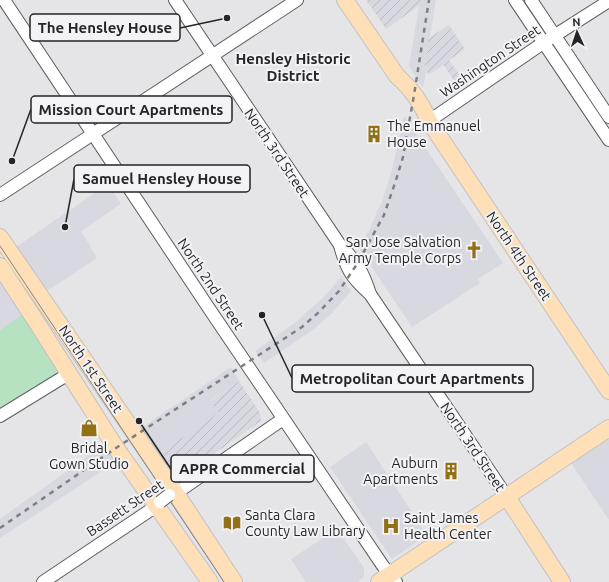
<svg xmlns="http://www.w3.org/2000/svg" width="609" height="582" viewBox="0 0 609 582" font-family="Ubuntu,sans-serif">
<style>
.built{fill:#d8d8e1}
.industrial{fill:url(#industrial-furrows)}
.park{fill:#b6e2c2}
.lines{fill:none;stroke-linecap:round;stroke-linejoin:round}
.minor-casing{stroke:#5f5e60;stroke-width:14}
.major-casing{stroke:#c2c2c2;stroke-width:18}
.minor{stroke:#fff;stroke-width:12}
.major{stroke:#fedfb8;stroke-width:16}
.tram{stroke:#7f7f81;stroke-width:1}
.rail{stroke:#7f7f81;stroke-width:2.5;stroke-dasharray:5 5;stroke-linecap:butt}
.minor-bridge-casing{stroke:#5f5e60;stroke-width:14;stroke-linecap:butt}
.minor-bridge{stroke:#fff;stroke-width:12}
.labels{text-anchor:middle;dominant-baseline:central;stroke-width:4;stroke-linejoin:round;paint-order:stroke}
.street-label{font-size:14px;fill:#252526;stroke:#f3f2f5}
.poi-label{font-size:14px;fill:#252526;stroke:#f3f2f5;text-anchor:start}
.neighbourhood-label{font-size:15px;font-weight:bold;fill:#252526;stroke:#f3f2f5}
.leader{fill:none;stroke:#252526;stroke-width:1.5}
.callout-dot{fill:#252526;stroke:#f3f2f5;stroke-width:1.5}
.callout{fill:#f3f2f5;stroke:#252526;stroke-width:1.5}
.callout-label{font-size:15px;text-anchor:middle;font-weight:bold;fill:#252526}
</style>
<defs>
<pattern id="industrial-furrows" width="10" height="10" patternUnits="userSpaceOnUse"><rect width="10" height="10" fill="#d8d8e1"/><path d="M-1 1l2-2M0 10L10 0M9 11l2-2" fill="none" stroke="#b9b9c1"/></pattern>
</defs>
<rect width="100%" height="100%" fill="#e5e5e7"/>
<g class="built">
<polygon points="420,0 436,0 425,64 426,71 423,88 409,66"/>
<polygon points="404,116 503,263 478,279 480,283 412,327 359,248 370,228 383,199 392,170"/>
<polygon points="108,184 121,204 81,231 97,258 47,291 16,247"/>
<polygon points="0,273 23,314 0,330"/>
<polygon points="341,277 351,291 332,313 314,329 264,363 255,351 296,322 327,294"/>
<polygon points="231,367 239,381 211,400 218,413 157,455 138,430"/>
<polygon points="609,437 609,520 571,463"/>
<polygon points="366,442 427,535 392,559 330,467"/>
<polygon points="105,444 116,462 0,538 0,519"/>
<polygon points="337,529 364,568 364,577 358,582 306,582 291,559"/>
</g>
<g class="industrial">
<polygon points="366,0 420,0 420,5 386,29"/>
<polygon points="449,25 465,49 449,60 464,82 458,87 444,65 429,74 426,71 425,64 429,38"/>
<polygon points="239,381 260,413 261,421 179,478 173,478 157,455 218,413 211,401"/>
</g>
<polygon class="park" points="31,308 69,369 0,413 0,330"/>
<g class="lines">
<g class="minor-casing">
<g id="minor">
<polyline points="4,0 208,307 383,566 396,582"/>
<path d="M175,0L340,245C356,261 363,271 370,294"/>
<polyline points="515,0 609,140"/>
<polyline points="531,0 609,117"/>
<polyline points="429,121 543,43 609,1"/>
<polyline points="0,195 297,0"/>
<path d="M340,245C346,269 352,278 370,294L507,497"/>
<polyline points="0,416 70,373"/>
<polyline points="169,495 182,489 283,419"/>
<polyline points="43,582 149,511 160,502"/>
</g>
</g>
<g class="major-casing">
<g id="major">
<path d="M345,0L397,76C411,88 422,104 429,121L609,391"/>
<polyline points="0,237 183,504 234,582"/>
<polyline points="0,266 39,326 116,448 210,582"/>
<polyline points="507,497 562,582"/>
<polyline points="379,582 609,428"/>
</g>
</g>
<use href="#minor" class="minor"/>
<use href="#major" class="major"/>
<polyline class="tram" points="0,246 224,582"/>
<polyline class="rail" points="0,528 116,448 302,327 319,312 339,291 357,264 384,215 396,180 403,157 414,95 429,0"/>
<g class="minor-bridge-casing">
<polyline id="minor-bridge" points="160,502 169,495"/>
</g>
<use href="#minor-bridge" class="minor-bridge"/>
</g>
<defs>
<g id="building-bare" transform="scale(1.38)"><path d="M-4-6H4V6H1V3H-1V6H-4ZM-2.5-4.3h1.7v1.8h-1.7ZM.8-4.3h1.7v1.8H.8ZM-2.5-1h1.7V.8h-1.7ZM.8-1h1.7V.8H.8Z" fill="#927016" stroke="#f3f2f5" stroke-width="2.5" paint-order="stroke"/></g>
<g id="church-bare" transform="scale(1.38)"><path d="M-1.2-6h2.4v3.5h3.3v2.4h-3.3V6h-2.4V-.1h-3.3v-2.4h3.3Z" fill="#927016" stroke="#f3f2f5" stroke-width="2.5" paint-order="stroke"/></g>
<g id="shop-bare" transform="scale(1.38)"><path d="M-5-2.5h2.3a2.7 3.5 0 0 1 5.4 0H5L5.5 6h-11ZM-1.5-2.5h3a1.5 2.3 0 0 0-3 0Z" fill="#927016" stroke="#f3f2f5" stroke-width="2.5" paint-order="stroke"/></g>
<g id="library-bare" transform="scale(1.38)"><path d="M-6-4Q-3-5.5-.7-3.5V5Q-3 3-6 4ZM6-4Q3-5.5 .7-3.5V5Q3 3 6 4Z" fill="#927016" stroke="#f3f2f5" stroke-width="2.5" paint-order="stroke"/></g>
<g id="hospital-bare" transform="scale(1.38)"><path d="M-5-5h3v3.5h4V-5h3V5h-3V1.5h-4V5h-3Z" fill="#927016" stroke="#f3f2f5" stroke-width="2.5" paint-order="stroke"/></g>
</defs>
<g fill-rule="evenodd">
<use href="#building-bare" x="374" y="134"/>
<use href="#church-bare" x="474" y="250"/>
<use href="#shop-bare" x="89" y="428"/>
<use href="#building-bare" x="451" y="471"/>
<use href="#library-bare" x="232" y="523"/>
<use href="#hospital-bare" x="391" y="526"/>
</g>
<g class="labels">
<g class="street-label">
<text transform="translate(490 61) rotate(-34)">Washington Street</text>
<text transform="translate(277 153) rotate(56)">North 3rd Street</text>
<text transform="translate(519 256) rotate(56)">North 4th Street</text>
<text transform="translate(211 284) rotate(56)">North 2nd Street</text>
<text transform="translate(91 369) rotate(56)">North 1st Street</text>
<text transform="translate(473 447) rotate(56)">North 3rd Street</text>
<text transform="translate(125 508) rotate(-34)">Bassett Street</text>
</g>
<g class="poi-label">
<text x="387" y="126">The Emmanuel<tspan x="387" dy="16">House</tspan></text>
<text x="461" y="242" text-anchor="end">San Jose Salvation<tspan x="461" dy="16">Army Temple Corps</tspan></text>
<text x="89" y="448" text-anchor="middle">Bridal<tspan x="89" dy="16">Gown Studio</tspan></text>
<text x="438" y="463" text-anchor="end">Auburn<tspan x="438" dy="16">Apartments</tspan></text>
<text x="245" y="515">Santa Clara<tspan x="245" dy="16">County Law Library</tspan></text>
<text x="404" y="518">Saint James<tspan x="404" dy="16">Health Center</tspan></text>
</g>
<g class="neighbourhood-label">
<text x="293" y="58">Hensley Historic<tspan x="293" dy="17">District</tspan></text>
</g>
</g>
<path class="leader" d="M227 18L180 28M12 161L31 109M65 227L74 179M262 315L292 378M139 421L171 469"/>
<g class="callout-dot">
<circle cx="227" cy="18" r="4"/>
<circle cx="12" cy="161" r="4"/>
<circle cx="65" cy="227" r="4"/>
<circle cx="262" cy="315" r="4"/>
<circle cx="139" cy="421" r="4"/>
</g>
<g class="callout">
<rect x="30" y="14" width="150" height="27" rx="4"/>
<rect x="31" y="96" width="201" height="27" rx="4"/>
<rect x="74" y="165" width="176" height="27" rx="4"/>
<rect x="292" y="365" width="241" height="27" rx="4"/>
<rect x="171" y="455" width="143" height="27" rx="4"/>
</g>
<g class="callout-label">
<text x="105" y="33">The Hensley House</text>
<text x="131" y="115">Mission Court Apartments</text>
<text x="162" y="184">Samuel Hensley House</text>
<text x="412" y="384">Metropolitan Court Apartments</text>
<text x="242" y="474">APPR Commercial</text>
</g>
<g transform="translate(577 32) rotate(357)" stroke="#f3f2f5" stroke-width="3" paint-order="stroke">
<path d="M0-3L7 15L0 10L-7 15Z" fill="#252526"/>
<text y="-6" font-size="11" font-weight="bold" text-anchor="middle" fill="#252526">N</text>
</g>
</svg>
